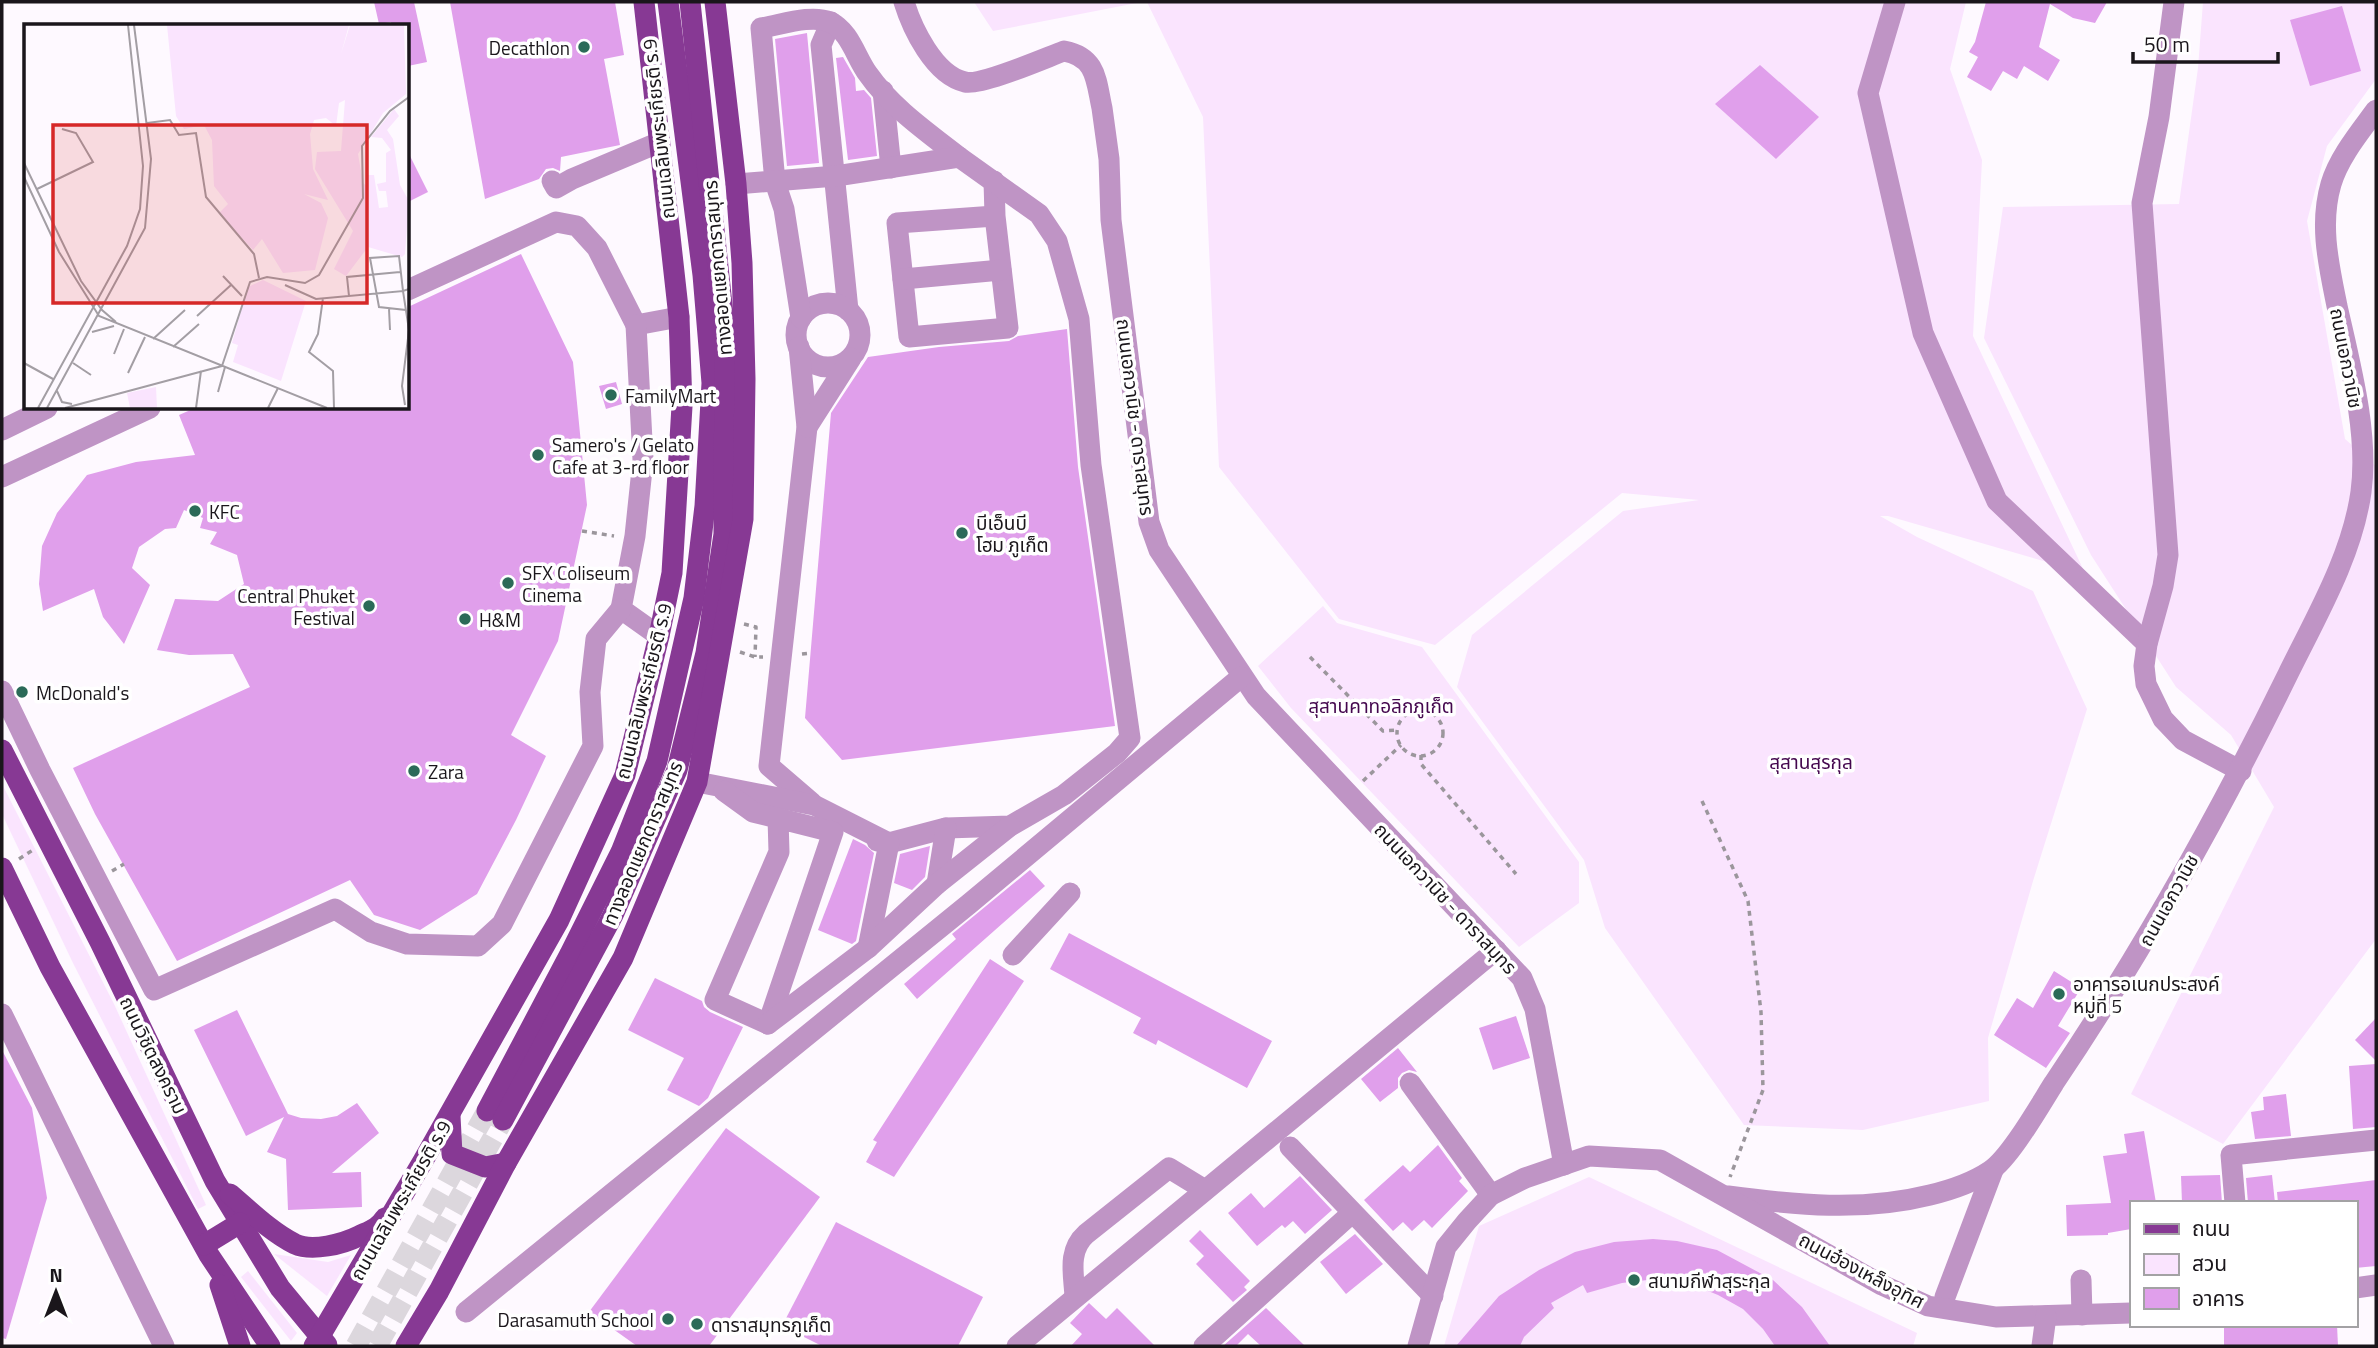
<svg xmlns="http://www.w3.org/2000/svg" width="2378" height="1348" viewBox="0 0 2378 1348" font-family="'Titillium Web','Noto Sans Thai',sans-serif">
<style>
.green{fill:#fae4fe}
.building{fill:#e09feb}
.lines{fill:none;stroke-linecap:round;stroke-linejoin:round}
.major-tunnel{stroke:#dcd7dd;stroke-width:21;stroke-dasharray:21 10;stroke-linecap:butt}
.path{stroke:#9b969c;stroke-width:3.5;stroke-dasharray:5 5;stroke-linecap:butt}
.minor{stroke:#bf94c5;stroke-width:21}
.major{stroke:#873994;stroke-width:21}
.poi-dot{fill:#2b6a58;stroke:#fff;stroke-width:2.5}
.labels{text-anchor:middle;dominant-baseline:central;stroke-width:7;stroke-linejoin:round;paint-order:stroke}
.poi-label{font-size:19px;fill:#1a161b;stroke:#fff;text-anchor:start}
.street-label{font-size:19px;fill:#1a161b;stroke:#fff}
.park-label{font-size:19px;fill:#44074e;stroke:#fff}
.inset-road{fill:none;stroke:#a39ea4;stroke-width:2}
.view{fill:#d62828;fill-opacity:0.15;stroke:#d62828;stroke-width:3.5}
.inset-edge{fill:none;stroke:#1a161b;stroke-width:3.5}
</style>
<rect width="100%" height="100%" fill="#fef9ff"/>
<g class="green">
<polygon points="974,2 1142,2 993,31"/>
<polygon points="1147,2 1966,2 1950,69 1982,160 1973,336 2085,573 1888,516 1880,516 1917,537 2033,591 2087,709 2033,881 1988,1038 1989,1101 1863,1130 1744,1125 1605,928 1584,860 1457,687 1472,635 1623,511 1699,500 1622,493 1435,645 1339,619 1219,467 1203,117"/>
<polygon points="2203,2 2376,2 2376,79 2327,146 2307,221 2345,439 2376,466 2376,939 2223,1144 2131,1094 2274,807 2231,735 2176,687 2091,555 1984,338 2003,207 2179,204 2198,68"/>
<polygon points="1323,606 1337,623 1422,647 1579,862 1579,903 1519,947 1291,708 1258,666"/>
<polygon points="2,784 114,1004 206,1205 198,1209 73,963 2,814"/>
<polygon points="1589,1177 1917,1333 1913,1346 1444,1346 1479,1226"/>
<polygon points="274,1254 328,1262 351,1255 327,1296"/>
<polygon points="248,1271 297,1333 291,1341 241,1277"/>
</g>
<g class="building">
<polygon points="374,2 414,2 427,62 408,66 408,26 392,26 391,22 379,24"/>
<polygon points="450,2 615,2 624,55 604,59 620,145 561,157 560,171 553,168 546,169 539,179 485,199"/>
<polygon points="1986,2 2107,2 2095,23 2073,18 2050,4 2039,47 2060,60 2048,81 2024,66 2017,79 2003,71 1991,91 1967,77 1978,57 1969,52 1975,42"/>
<polygon points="2342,6 2361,71 2310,86 2290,20"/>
<polygon points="807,33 819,163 787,166 775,39"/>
<polygon points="843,57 855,78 856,91 864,90 871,98 877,156 848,160 836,58"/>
<polygon points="1760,65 1819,117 1776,159 1715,104"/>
<polygon points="408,152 428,192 408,202"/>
<polygon points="521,254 573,362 587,505 558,641 511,735 546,756 516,820 477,894 420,930 374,915 350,880 177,961 95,814 73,768 250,687 233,654 189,655 157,650 175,599 218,601 244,584 237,555 210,544 217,532 200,528 203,518 184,510 176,528 165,529 139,547 132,568 150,585 124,644 103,617 94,589 43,611 39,584 42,546 57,513 87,475 136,462 195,455 179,415 195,408 408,408 408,307"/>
<polygon points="1067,329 1078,467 1115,726 842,760 805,718 831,413 868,357 939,347 1009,341 1018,336"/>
<polygon points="616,382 622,404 606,409 599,386"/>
<polygon points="853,839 865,845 874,853 856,941 852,944 818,930"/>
<polygon points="930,846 925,877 912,890 894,883 900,854"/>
<polygon points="1030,870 1045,886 917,999 904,984 956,939 952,934"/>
<polygon points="1069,933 1272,1041 1247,1088 1158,1040 1156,1045 1133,1033 1141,1018 1050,969"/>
<polygon points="990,959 1024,981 894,1177 866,1162 877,1142 873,1140"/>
<polygon points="2054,971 2081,988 2058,1026 2070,1033 2046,1068 1994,1035 2017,998 2033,1008"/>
<polygon points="655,978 702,1001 704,1007 710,1012 743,1027 708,1098 699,1106 667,1090 684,1058 628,1030"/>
<polygon points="237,1010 288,1114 301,1118 321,1119 337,1116 357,1103 379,1133 332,1173 361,1172 362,1207 288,1210 286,1159 267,1152 284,1117 246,1136 194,1030"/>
<polygon points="1516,1016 1530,1058 1493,1070 1479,1028"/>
<polygon points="2376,1018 2376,1061 2355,1040"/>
<polygon points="1398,1048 1417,1072 1409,1070 1402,1073 1398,1078 1398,1088 1380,1102 1361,1079"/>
<polygon points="2,1050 32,1108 47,1198 6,1339 2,1338"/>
<polygon points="2376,1064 2376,1127 2353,1129 2349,1066"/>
<polygon points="2286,1094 2291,1136 2255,1139 2251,1112 2264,1110 2263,1097"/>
<polygon points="726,1128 820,1197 709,1346 637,1346 589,1312"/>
<polygon points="2144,1131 2156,1203 2131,1203 2131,1229 2108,1233 2108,1235 2067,1236 2066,1205 2111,1203 2103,1156 2127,1153 2124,1134"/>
<polygon points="1438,1145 1462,1178 1459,1181 1468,1191 1432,1228 1424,1220 1412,1231 1403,1222 1393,1231 1364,1200 1403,1165 1410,1172"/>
<polygon points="2220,1175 2222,1203 2182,1203 2181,1176"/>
<polygon points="2272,1175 2275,1203 2248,1203 2246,1178"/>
<polygon points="1300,1176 1332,1210 1305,1234 1293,1221 1285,1228 1282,1225 1257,1246 1228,1213 1251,1193 1264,1208"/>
<polygon points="2376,1180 2376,1266 2355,1268 2355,1203 2278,1203 2277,1192"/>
<polygon points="836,1222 983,1297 958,1346 822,1346 782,1326"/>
<polygon points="1200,1230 1250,1281 1244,1287 1247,1290 1233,1302 1196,1264 1204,1256 1189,1241"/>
<polygon points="1355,1234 1383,1264 1346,1294 1320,1262"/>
<polygon points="1653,1239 1677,1241 1717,1250 1773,1280 1802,1307 1830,1346 1775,1346 1763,1329 1743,1309 1718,1295 1686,1282 1656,1279 1622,1283 1587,1293 1583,1285 1551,1303 1554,1308 1524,1337 1520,1346 1456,1346 1499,1296 1539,1270 1575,1252 1614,1242"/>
<polygon points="1089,1303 1106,1319 1117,1308 1155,1346 1071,1346 1082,1334 1070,1323"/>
<polygon points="1266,1308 1305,1346 1261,1346 1248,1334 1236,1346 1223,1346"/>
<polygon points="2224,1325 2337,1325 2338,1346 2224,1346"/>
</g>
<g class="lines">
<g class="major-tunnel">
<polyline points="356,1346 487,1111"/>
<polyline points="377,1346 503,1120"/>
</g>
<g class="path">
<polyline points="582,531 614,536"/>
<polyline points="744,624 756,627 755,657"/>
<polyline points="740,652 755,657 763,657"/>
<polyline points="802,654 811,653"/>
<polyline points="1310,657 1383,731 1397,730"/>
<circle cx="1420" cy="733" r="23"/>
<polyline points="1421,755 1421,764 1516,874"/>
<polyline points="1363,781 1401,745"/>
<polyline points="1702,801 1748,901 1761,1012 1763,1090 1730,1177"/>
<polyline points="19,859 33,850"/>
<polyline points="112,871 124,864"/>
</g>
<g class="minor">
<path d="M904,2C912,28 934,75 965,82C981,86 1045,58 1064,51C1097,57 1096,81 1102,108L1109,159L1111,220L1149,522L1159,550L1256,696L1522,978L1535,1009L1564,1165"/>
<polyline points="1895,2 1868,93 1923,333 1997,501 2147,644"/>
<polyline points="2174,2 2159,117 2142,203 2168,555 2163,586 2147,644 2144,666 2146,684 2163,719 2183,740 2241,771"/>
<polyline points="831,22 821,45 848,310"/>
<polyline points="883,91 891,168"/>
<polyline points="552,181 556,188 572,179 660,142"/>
<polyline points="994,181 995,216 1008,328 909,337 897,223 995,216"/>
<polyline points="903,279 1001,270"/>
<polyline points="408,290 556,222 577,226 597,248 636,325 679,317"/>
<circle cx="828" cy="335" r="32"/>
<path d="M801,318L784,209L775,182L761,28C781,25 811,14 830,22C850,31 856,58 868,74C891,107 927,132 959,157"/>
<polyline points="636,325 643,460 635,536 621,609 659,636"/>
<polyline points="799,347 807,427 769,766 812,803"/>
<polyline points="807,427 851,358"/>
<polyline points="2,430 47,408"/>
<polyline points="2,477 150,408"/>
<polyline points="2,691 40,770 154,990 335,909 371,932 407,944 478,946 502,924 593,746 590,692 596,639 621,609"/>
<polyline points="697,782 814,805 889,843 946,828 1010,826 1064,795 1117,753 1130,738 1091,465 1079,319 1057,241 1039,214 959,157 836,176 736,184"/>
<polyline points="724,791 753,812 833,832 768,1024 715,1000 779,852 778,818"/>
<polyline points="937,884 946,828"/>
<polyline points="868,948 889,843 877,841"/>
<polyline points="1013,955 1070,893"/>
<polyline points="2,1014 164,1346"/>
<polyline points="768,1024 868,948 937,884 1010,826"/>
<polyline points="1410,1083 1491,1195"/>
<polyline points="1290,1147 1433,1296"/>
<path d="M1728,1196C1796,1205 1862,1212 1930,1195C1951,1190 1972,1183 1990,1171C2010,1158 2040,1105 2054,1083C2142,952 2219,815 2288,674C2316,617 2352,556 2361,492C2369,433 2350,364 2337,306C2329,266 2319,225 2331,184C2339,157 2360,132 2376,110"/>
<polyline points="2235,1203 2231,1155 2376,1140"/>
<polyline points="2081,1280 2082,1315"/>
<polyline points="2355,1288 2376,1285"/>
<path d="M1075,1297C1074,1275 1067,1251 1086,1234L1169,1168L1205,1190"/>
<polyline points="1945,1297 1993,1170"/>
<polyline points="466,1312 969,904 1241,677"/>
<polyline points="1017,1346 1496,950"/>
<polyline points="1204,1346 1352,1213"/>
<polyline points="1418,1346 1446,1247 1467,1221 1491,1195 1525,1178 1589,1156 1660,1160 1882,1285 1928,1306 1996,1317 2131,1313"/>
<polyline points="2042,1346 2046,1316"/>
</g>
<g class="major">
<polyline points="2,750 100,942 215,1181 280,1288 327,1345"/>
<polyline points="2,868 50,967 209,1255 270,1346"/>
<polyline points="487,1111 570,954 621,852 657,761 694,598 705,506 712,383 703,275 668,2"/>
<polyline points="450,1116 452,1154 485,1167 506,1163"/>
<polyline points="503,1120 613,915 677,770 706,653 724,534 725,333 690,2"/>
<path d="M230,1194C250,1211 271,1232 295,1244C312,1252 343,1244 359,1236C369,1231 379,1228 385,1218"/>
<polyline points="204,1245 240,1223"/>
<polyline points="220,1285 240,1346"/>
<polyline points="314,1346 423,1161 559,920 625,775 659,636 672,573 682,406 679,317 644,2"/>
<polyline points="406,1346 439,1291 506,1163 623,958 697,782 743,519 745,379 742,263 736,184 715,2"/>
</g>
</g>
<g class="poi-dot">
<circle cx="584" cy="47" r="7"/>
<circle cx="611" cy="395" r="7"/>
<circle cx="538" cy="455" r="7"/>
<circle cx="195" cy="511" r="7"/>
<circle cx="962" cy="533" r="7"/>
<circle cx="508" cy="583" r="7"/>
<circle cx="369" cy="606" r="7"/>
<circle cx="465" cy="619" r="7"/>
<circle cx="22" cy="692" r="7"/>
<circle cx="414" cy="771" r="7"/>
<circle cx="2059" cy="994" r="7"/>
<circle cx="1634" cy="1280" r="7"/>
<circle cx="668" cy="1319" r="7"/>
<circle cx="697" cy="1324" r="7"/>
</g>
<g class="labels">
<g class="poi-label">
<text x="570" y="47" text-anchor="end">Decathlon</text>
<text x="625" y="395">FamilyMart</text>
<text x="552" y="444">Samero's / Gelato<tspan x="552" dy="22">Cafe at 3-rd floor</tspan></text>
<text x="209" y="511">KFC</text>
<text x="976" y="522">บีเอ็นบี<tspan x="976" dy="22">โฮม ภูเก็ต</tspan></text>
<text x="522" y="572">SFX Coliseum<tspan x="522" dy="22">Cinema</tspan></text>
<text x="355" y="595" text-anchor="end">Central Phuket<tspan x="355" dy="22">Festival</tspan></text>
<text x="479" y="619">H&amp;M</text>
<text x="36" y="692">McDonald's</text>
<text x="428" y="771">Zara</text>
<text x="2073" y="983">อาคารอเนกประสงค์<tspan x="2073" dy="22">หมู่ที่ 5</tspan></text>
<text x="1648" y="1280">สนามกีฬาสุระกุล</text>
<text x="654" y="1319" text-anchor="end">Darasamuth School</text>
<text x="711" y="1324">ดาราสมุทรภูเก็ต</text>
</g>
<g class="street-label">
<text transform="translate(658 129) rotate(-96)">ถนนเฉลิมพระเกียรติ ร.9</text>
<text transform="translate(717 268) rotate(-95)">ทางลอดแยกดาราสมุทร</text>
<text transform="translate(2347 358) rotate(79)">ถนนเอกวานิช</text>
<text transform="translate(1136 417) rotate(83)">ถนนเอกวานิช - ดาราสมุทร</text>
<text transform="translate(643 691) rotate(-76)">ถนนเฉลิมพระเกียรติ ร.9</text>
<text transform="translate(642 843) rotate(-67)">ทางลอดแยกดาราสมุทร</text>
<text transform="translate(1446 898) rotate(47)">ถนนเอกวานิช - ดาราสมุทร</text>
<text transform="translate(2168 900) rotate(-61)">ถนนเอกวานิช</text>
<text transform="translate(154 1055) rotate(64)">ถนนวิชิตสงคราม</text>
<text transform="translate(400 1200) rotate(-60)">ถนนเฉลิมพระเกียรติ ร.9</text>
<text transform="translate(1862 1270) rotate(28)">ถนนฮ๋องเหล็งอุทิศ</text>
</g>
<g class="park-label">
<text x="1381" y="705">สุสานคาทอลิกภูเก็ต</text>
<text x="1811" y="761">สุสานสุรกุล</text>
</g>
</g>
<g transform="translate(24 24)">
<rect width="385" height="385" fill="#fef9ff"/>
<path d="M143,1H325L317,30L326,1H380L382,70L359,89L334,130L339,159L344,163L343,151H350L355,184L364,183L362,167H355L353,160L362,158V129L367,126L358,114L347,113L370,85L375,92L363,106L369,115L376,161L385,177L381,230L378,233L344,223L322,252L310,245L329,207L291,145L293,128L317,127L321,76L315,79L312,102L302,94L290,96L286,110L289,145L304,176L280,170L297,179L304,194L291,246L259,249L238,215L229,226L195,189L204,180L190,162L188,116L180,101L160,105L152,92ZM239,256L282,277L257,357L209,338L214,321L208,319L224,263ZM132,363L133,384H106L103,369Z" fill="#fae4fe"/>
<path class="inset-road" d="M384,1L385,40M123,99L146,96L155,111L172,109L182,173L230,230L235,254M0,139L57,257L78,286L92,298M0,153L35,228L75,292L303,384M13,165L69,138L52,109L38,105M199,252L218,272M261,261L292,275L379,267L385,306L378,362L381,381M325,272L323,253L376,248M299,274L294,310L285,328L309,347L310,384M365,285L366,306M382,286L355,283L346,234L375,232L379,267L385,265M173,292L207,261M68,308L90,302M129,315L161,286M149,323L175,300M90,330L100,305M0,339L29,355M49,339L67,351M198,342L226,258L243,253L281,259L295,251L339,174L338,122L366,87L385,73M104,349L121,313M33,367L38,378L48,380M194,368L201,343M14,384L103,222L116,185L119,142L104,1M23,384L121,204L127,135L110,1M41,384L198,342M172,384L177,347M244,384L254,364"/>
<path class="view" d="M29,101H343V279H29Z"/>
<rect width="385" height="385" class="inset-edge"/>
</g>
<rect width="2378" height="1348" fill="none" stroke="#1a161b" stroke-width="7"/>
<rect x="2130" y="1201" width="228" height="126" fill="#ffffff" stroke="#a3a2a4" stroke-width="2"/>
<rect x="2144" y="1224" width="35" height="10" fill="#873994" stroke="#a3a2a4" stroke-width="2"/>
<text x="2192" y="1236" font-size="21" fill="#1a161b">ถนน</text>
<rect x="2144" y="1254" width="35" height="21" fill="#fae4fe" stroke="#a3a2a4" stroke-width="2"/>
<text x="2192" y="1271" font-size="21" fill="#1a161b">สวน</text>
<rect x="2144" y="1288" width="35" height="21" fill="#e09feb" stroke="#a3a2a4" stroke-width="2"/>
<text x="2192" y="1306" font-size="21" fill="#1a161b">อาคาร</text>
<g transform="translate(56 1292)" stroke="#ffffff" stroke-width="5" paint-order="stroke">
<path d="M0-5L12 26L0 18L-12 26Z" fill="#1a161b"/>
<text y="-10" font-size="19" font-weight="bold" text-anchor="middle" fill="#1a161b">N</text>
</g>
<path d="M2133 52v10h145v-10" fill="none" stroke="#1a161b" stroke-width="3.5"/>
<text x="2144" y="52" font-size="21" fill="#1a161b" stroke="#ffffff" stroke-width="5" paint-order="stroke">50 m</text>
</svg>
